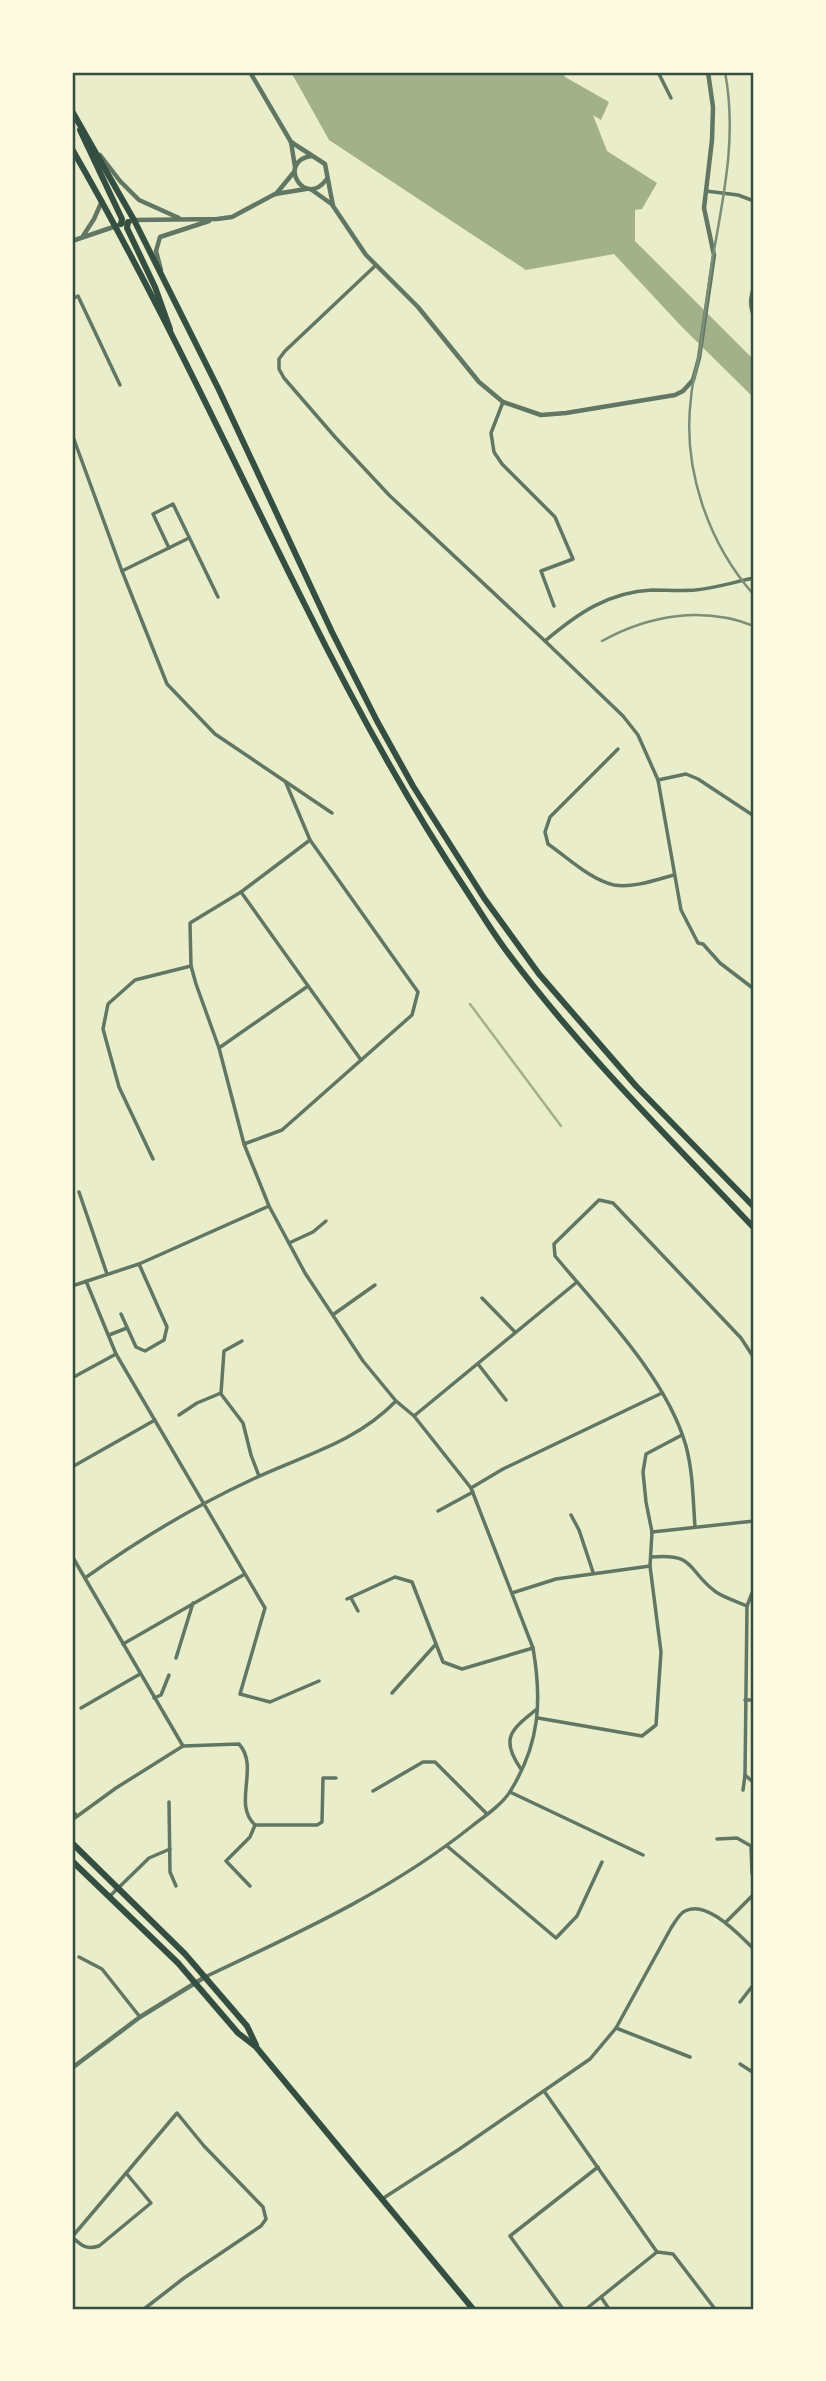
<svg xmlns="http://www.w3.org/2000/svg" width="826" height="2381" viewBox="0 0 826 2381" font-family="Manrope,sans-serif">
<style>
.water{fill:#a3b18a}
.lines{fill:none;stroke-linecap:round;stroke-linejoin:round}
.stream{stroke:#a3b18a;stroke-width:2.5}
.minor{stroke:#617663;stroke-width:3.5}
.tertiary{stroke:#617663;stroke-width:4.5}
.trunk{stroke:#344e41;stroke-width:6}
.rail{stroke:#7c8e77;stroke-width:2.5}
.neatline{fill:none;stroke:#344e41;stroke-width:2.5}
</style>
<rect width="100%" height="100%" fill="#e9edc9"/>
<polygon class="water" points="291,72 562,72 565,77 609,102 601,120 593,115 607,151 657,183 642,209 635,210 635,241 754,360 754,398 682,327 614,254 526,270 329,140"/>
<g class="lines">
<polyline class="stream" points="470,1004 561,1126"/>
<g class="minor">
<polyline points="655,72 659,74 663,72"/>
<polyline points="659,74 671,98"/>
<polyline points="706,191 738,195 754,201"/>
<polyline points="375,266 285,351 279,359 279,369 284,378 335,437 389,495 545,641 623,716 638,735 658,780 681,910 698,943 703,944 720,963 754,989"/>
<path d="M754,286C750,298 749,305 754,317"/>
<polyline points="72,299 78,296 120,385"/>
<polyline points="503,402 491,433 494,452 502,464 555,517 573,559 541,571 554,606"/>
<polyline points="72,434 122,571 167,684 215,734 332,813"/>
<polyline points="169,548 153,514 173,504 218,597"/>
<polyline points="122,571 189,538"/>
<path d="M545,641C577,614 608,592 652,590C666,590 681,591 695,590C716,588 734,582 754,578"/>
<path d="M618,749L550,817L545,832L548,844C568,858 591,880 614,885C634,888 655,880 674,875"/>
<polyline points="658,780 686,774 698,779 754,816"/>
<polyline points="241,892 361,1060"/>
<polyline points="219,1048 308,986"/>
<polyline points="244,1144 282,1130 412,1015 418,992 310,840"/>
<polyline points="153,1159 119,1087 103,1029 108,1004 135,980 191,966"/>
<polyline points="79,1192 107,1274"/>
<polyline points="289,1243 313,1232 326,1221"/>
<polyline points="86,1281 116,1354 265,1608 240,1694 270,1702 319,1681"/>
<polyline points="72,1286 139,1264 269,1206"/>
<polyline points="482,1298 515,1332"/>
<polyline points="121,1314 136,1347 145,1351 164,1340 167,1327 139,1264"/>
<polyline points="334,1314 375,1285"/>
<polyline points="109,1335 127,1328"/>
<polyline points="478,1364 506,1400"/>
<polyline points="72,1378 116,1354"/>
<polyline points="221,1394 243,1423 251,1455 259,1476"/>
<polyline points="179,1415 197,1403 221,1393 224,1351 242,1341"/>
<polyline points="414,1416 577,1282"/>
<polyline points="72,1467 155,1420"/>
<polyline points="471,1488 503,1469 662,1393"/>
<polyline points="438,1511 473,1492"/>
<polyline points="571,1515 579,1530 593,1572"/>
<path d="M695,1527C693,1500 693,1472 686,1446C667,1378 600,1310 555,1256L554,1244L599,1200L613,1203L741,1338L754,1358"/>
<polyline points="652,1532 754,1521"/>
<polyline points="72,1556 183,1746"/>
<path d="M651,1557C697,1553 686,1570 716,1592C725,1598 736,1601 747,1606L754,1588"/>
<path d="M85,1578C137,1541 193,1507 251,1480C303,1455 354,1444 396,1401"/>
<polyline points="512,1593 556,1579 650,1566"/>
<polyline points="351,1598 358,1611"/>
<polyline points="347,1599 395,1577 412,1582 443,1662 462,1669 533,1648"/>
<polyline points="747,1606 745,1775 754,1783"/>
<polyline points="123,1644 245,1574"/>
<polyline points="176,1658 193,1603"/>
<polyline points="392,1693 436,1644"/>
<polyline points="154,1698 161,1695 169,1675"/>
<polyline points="745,1700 754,1700"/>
<polyline points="81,1708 140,1674"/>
<polyline points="538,1718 642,1736 656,1725 661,1652 650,1566 652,1532 646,1502 643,1472 646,1454 682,1435"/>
<path d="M521,1769C499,1738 512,1729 537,1709"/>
<polyline points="743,1790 745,1775"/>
<polyline points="373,1791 423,1762 435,1762 487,1814"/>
<polyline points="510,1792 643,1855"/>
<polyline points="169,1802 170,1872 176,1886"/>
<polyline points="72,1810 77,1816"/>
<path d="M72,1820L116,1788L183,1746L239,1744C260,1767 232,1804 255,1825L250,1837L226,1861L250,1886"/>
<polyline points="255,1825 317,1825 322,1822 323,1778 336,1778"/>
<polyline points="717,1839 737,1838 751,1846 752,1873 754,1879"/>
<polyline points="447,1846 556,1938 577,1916 602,1862"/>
<polyline points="109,1897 149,1858 170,1849"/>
<polyline points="726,1922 754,1894"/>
<polyline points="79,1957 102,1969 140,2017"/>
<path d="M205,1977C298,1933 391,1891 472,1826C485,1816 503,1804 511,1790C540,1743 542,1700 533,1648L471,1488L414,1416L396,1401L363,1361L305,1273L269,1206L244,1144L219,1048L196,984L191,966L190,923L241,892L310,840L286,783"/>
<polyline points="740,2002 754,1984"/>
<polyline points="616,2028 690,2057"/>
<polyline points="740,2064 754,2073"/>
<polyline points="544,2091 657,2252"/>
<path d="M382,2199L458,2150L590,2059L616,2028L671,1928C675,1922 679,1914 685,1911C707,1899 740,1936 754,1949"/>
<polyline points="72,2237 177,2113 204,2146 263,2207 266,2219 261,2226 184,2278 144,2309"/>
<path d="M72,2237C82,2246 86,2250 99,2246L151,2203L126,2173"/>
<polyline points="657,2252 673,2254 715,2309"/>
<polyline points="601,2297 609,2309"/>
<polyline points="563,2309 510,2236 598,2167"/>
<polyline points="586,2309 657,2252"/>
</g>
<g class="tertiary">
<polyline points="250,72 291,142 295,167"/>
<polyline points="291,142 325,164 333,206 366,255 418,307 479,382 503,402 541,415 566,413 675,395 683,391 693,380 699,358 714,255 704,208 712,140 713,107 708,72"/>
<polyline points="100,155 120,181 139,200 179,218"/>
<path d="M312,156C276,160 304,209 326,180"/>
<polyline points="312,190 333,205"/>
<polyline points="276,194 294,172"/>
<polyline points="83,236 94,219 102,201"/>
<polyline points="72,241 134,220 217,219 232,217 275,194 306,189"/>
<polyline points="161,270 156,251 160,237 209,221"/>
<polyline points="72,2068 140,2017 205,1977"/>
</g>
<g class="trunk">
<polyline points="72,111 134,220 219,390 332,632 377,721 413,786 484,898 539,974 636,1086 754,1207"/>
<polyline points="80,130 122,219 121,224"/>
<path d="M72,149C157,296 228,451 304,603C353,702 405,798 466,890C479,910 491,930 505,949C579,1049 669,1138 754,1228"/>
<polyline points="128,222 127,228 155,287 170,329"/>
<polyline points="72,1843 185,1954 247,2026 256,2045"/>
<polyline points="72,1861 178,1963 238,2033 256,2047 473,2309"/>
</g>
<g class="rail">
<path d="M725,72C737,135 724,194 713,256C708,288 704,319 700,351C697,367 692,382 691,398C682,468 708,543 754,595"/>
<path d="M602,641C649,615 703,606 754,626"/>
</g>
</g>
<rect width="826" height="2381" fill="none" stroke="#fefae0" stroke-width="147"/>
<rect x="74" y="74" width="678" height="2234" class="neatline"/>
</svg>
